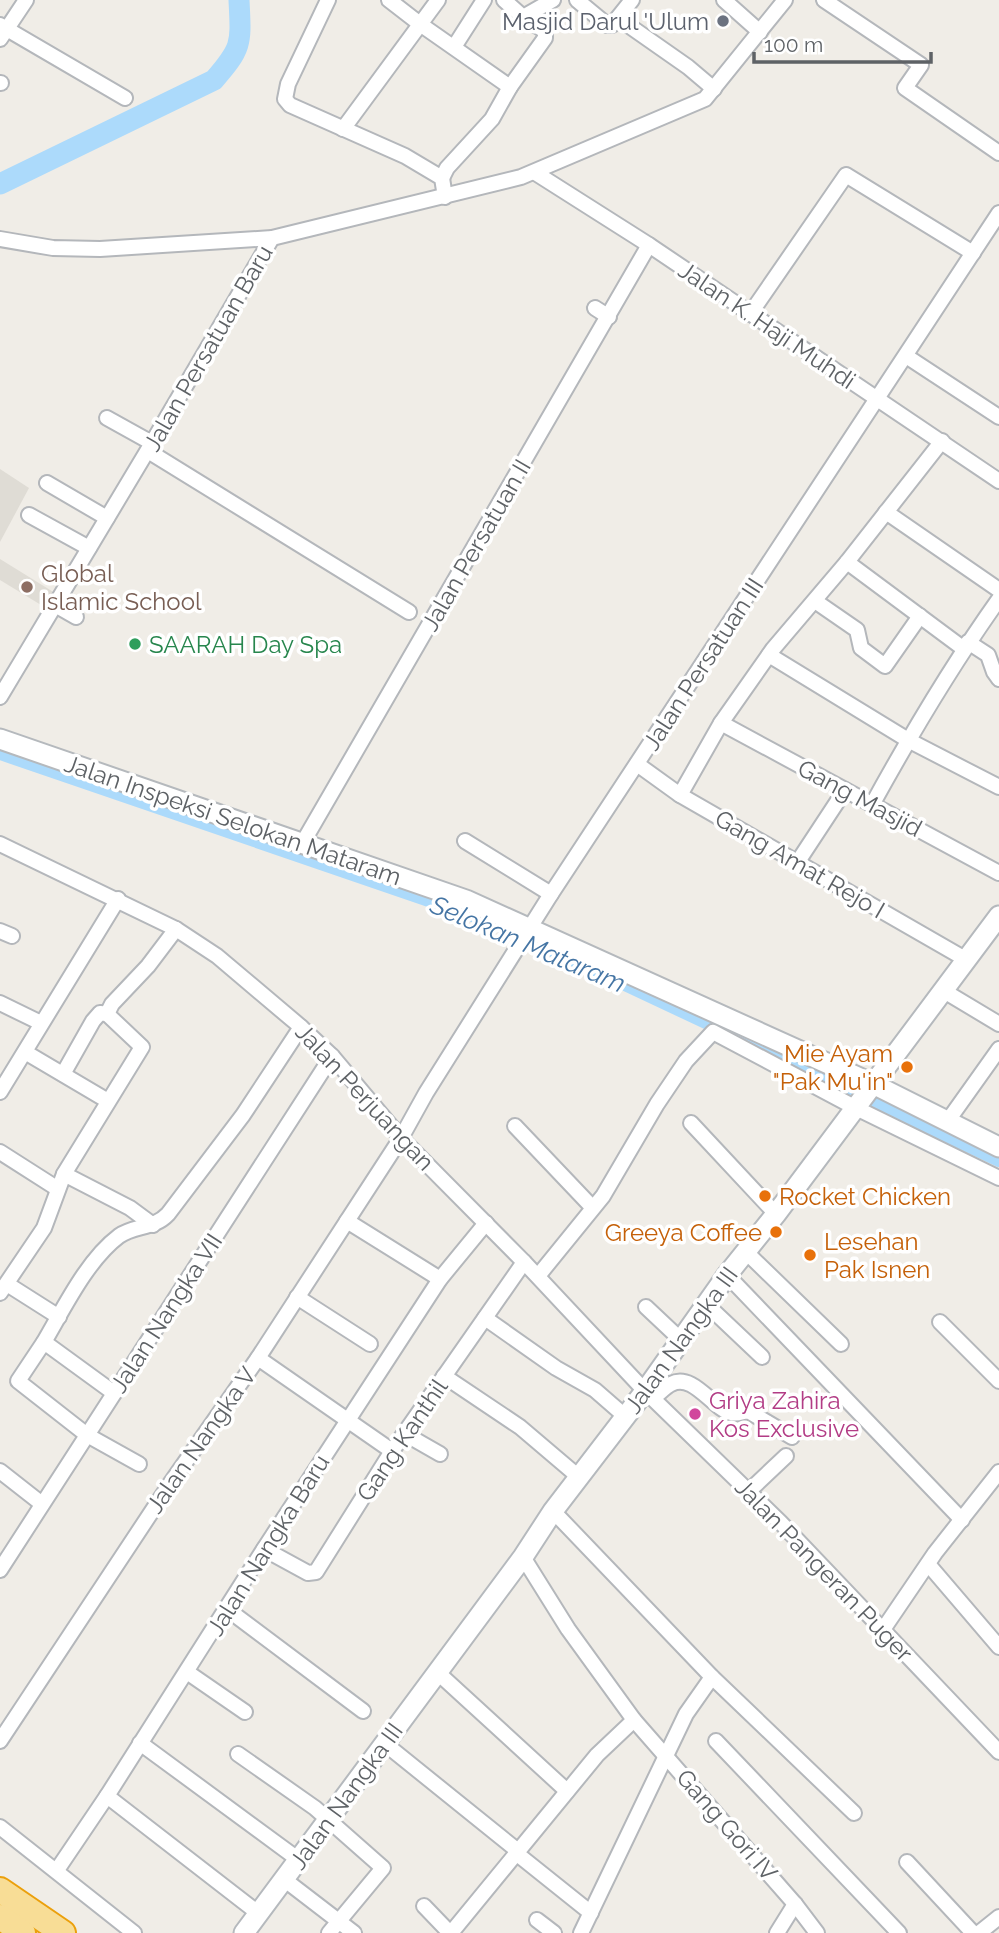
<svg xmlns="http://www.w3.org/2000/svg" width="999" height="1933" viewBox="0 0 999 1933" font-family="Raleway,sans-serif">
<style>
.education{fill:#dfdcd5}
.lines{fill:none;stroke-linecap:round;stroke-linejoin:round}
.canal{stroke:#acdafb;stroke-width:12}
.river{stroke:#acdafb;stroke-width:21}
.street-casing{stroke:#b4b7bb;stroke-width:18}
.secondary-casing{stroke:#b5b9bd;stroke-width:23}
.highway-casing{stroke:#eba00c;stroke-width:28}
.street{stroke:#fff;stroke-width:14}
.secondary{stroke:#fff;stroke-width:19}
.highway{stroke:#f8dd96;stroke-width:24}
.worship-dot{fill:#6b7280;stroke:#fff;stroke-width:2.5}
.education-dot{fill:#8d6e63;stroke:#fff;stroke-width:2.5}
.leisure-dot{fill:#2e9e5b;stroke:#fff;stroke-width:2.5}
.food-dot{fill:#e8710a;stroke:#fff;stroke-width:2.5}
.hotel-dot{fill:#d1479c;stroke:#fff;stroke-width:2.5}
.labels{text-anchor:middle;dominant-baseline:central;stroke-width:7;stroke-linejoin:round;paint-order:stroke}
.worship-label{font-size:24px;fill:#5b616d;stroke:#fff;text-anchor:end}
.street-label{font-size:24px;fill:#5e6266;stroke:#fff}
.education-label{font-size:24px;fill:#785e54;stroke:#fff;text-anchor:start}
.leisure-label{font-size:24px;fill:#27864d;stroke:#fff;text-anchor:start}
.food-label{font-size:24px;fill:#c56008;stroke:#fff;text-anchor:end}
.hotel-label{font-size:24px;fill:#b23c85;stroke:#fff;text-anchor:start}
.water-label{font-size:26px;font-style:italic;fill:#4575a4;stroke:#fff}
</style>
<rect width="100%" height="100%" fill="#f0ede7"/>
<g class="education">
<polygon points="0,469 29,488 0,542"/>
<polygon points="0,559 55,593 46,608 0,580"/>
</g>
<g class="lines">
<polyline class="canal" points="0,754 493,923 999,1161"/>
<path class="river" d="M0,184L214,80C243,47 241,43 239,0"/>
<g class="street-casing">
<g id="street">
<polyline points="328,0 288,84 285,99 290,105 405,156 442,178 445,197"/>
<polyline points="389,0 420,24 510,87"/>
<polyline points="504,0 523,17 553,0"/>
<polyline points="577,0 607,25 612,25 632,0"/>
<polyline points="724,0 760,32"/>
<polyline points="824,0 921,65 905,88 999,153"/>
<polyline points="618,18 688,67 714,89"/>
<polyline points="0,25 125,98"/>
<polyline points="0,39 26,0"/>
<polyline points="454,47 484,0"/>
<polyline points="0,83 1,83"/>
<polyline points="343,129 438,0"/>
<polyline points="534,172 649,245 999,481"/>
<polyline points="442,178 447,168 492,119 510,87 545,38 545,31 523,17"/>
<polyline points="0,239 53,248 100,249 272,238 521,177 705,99 785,0"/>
<polyline points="595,308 609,317"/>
<polyline points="750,314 846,175 973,253"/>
<polyline points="906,356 999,417"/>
<polyline points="107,418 152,443"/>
<polyline points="148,451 409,612"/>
<polyline points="47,483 107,518"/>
<polyline points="886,512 999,590"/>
<polyline points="29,515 89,548"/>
<polyline points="847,562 964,649"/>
<polyline points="815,601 857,630 861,648 885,666 920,616"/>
<polyline points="55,605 76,617"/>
<polyline points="968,642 988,655 994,672 999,679"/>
<polyline points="769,655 908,740 999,787"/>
<polyline points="0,697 152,443 272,238"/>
<polyline points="721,723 999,873"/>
<polyline points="637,764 680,795 967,960"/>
<polyline points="680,795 721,723 773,649 847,562 942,441"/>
<path d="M872,805C911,734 952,665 999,599"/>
<polyline points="465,841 551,894"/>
<polyline points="0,844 176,929 217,956 301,1027 332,1056 401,1138 524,1262 645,1391 781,1523 999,1752"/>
<polyline points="302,844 649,245"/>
<polyline points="797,863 845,790"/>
<polyline points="0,931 12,936"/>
<polyline points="944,991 999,1024"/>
<polyline points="0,1003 41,1023"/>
<polyline points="107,1014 112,1004 148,966 176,929"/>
<polyline points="25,1052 108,1101"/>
<polyline points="0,1092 118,899"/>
<polyline points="947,1122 999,1049"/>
<polyline points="691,1123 776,1214"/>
<polyline points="515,1126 592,1207"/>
<polyline points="0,1152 58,1189"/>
<polyline points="64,1174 130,1208 153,1225"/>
<polyline points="347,1221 440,1279"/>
<polyline points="745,1251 841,1344"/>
<polyline points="727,1275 962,1520"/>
<polyline points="538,1276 603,1196 657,1104 686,1061 713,1032 856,1108 999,1178"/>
<polyline points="7,1284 59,1317"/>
<polyline points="0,1293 44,1228 64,1174 142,1047 107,1014 100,1013 93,1021 63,1074"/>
<polyline points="297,1297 370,1344"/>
<polyline points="706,1304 762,1357"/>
<polyline points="646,1307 680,1339"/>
<polyline points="485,1318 556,1368 595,1390 626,1417"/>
<polyline points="940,1322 999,1381"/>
<path d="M44,1342C64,1308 87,1260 119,1236C135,1225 154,1229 168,1214L243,1115L301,1027"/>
<polyline points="258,1358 392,1451"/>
<polyline points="444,1376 520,1427 580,1478"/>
<polyline points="114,1393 44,1342 18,1381 87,1435 139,1464"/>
<path d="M653,1398C659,1394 665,1387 671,1384C693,1372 713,1409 731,1413C736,1415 742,1412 748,1411L792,1437"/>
<polyline points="405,1434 440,1454"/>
<polyline points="0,1471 42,1504"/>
<polyline points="749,1491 786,1456"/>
<polyline points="553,1511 712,1677 854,1813"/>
<polyline points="264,1549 308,1573 316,1572 392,1451 524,1262"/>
<polyline points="523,1557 568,1629 634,1720 795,1904 817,1933"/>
<polyline points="928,1564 999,1647"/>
<polyline points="0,1570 332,1056"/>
<polyline points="227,1609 363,1711"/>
<polyline points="882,1631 935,1553 999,1472"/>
<polyline points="187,1672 245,1712"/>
<polyline points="437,1672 567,1791"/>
<polyline points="0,1741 170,1484 258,1358 401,1138 426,1093 551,894 999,213"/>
<polyline points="716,1741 899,1933"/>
<polyline points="140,1743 299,1860"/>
<polyline points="384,1743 518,1851"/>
<polyline points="238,1754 315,1808 383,1868 329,1933"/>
<polyline points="107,1796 258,1913"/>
<polyline points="0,1827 134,1933"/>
<polyline points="516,1853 591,1913"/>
<polyline points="907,1862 973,1933"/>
<polyline points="57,1870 107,1796 264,1549 440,1279 486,1223"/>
<polyline points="285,1880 354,1933"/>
<polyline points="424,1906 450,1933"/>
<polyline points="537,1920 554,1933"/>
<polyline points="451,1933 597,1755 634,1720"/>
<polyline points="581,1933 686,1714 712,1677"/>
<polyline points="777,1933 795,1904"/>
<polyline points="979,1933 999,1917"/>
</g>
</g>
<g class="secondary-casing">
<g id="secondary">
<polyline points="0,739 466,900 873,1084 999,1147"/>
<polyline points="244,1933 523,1557 553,1511 645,1391 727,1275 776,1214 999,916"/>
</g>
</g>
<g class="highway-casing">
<g id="highway">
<polyline points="0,1890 63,1933"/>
<polyline points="0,1917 23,1933"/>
</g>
</g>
<use href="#street" class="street"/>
<use href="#secondary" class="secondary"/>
<use href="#highway" class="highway"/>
</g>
<circle class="worship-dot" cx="723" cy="21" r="7"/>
<circle class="education-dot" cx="27" cy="587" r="7"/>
<circle class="leisure-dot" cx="135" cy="644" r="7"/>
<g class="food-dot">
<circle cx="907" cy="1067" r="7"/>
<circle cx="765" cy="1196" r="7"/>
<circle cx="776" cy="1232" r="7"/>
<circle cx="810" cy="1255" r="7"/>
</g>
<circle class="hotel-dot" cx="695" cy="1414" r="7"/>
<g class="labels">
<g class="worship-label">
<text x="709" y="21">Masjid Darul 'Ulum</text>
</g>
<g class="street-label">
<text transform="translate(767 325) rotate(34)">Jalan K. Haji Muhdi</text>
<text transform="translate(208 348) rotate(-60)">Jalan Persatuan Baru</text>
<text transform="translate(476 545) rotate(-60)">Jalan Persatuan II</text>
<text transform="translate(703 664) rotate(-57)">Jalan Persatuan III</text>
<text transform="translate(860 798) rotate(28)">Gang Masjid</text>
<text transform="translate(233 820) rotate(19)">Jalan Inspeksi Selokan Mataram</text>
<text transform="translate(800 864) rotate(30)">Gang Amat Rejo I</text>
<text transform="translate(365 1097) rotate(47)">Jalan Perjuangan</text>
<text transform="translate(166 1313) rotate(-57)">Jalan Nangka VII</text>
<text transform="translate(681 1340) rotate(-54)">Jalan Nangka III</text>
<text transform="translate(201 1440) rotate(-55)">Jalan Nangka V</text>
<text transform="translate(402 1440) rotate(-56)">Gang Kanthil</text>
<text transform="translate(268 1545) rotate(-58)">Jalan Nangka Baru</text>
<text transform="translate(824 1570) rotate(46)">Jalan Pangeran Puger</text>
<text transform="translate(346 1796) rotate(-54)">Jalan Nangka III</text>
<text transform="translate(727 1825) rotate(49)">Gang Gori IV</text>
</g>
<g class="education-label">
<text x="41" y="573">Global<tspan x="41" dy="28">Islamic School</tspan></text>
</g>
<g class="leisure-label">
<text x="149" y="644">SAARAH Day Spa</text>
</g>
<g class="food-label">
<text x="893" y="1053">Mie Ayam<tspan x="893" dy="28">"Pak Mu'in"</tspan></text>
<text x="779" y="1196" text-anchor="start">Rocket Chicken</text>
<text x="762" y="1232">Greeya Coffee</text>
<text x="824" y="1241" text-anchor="start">Lesehan<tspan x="824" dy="28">Pak Isnen</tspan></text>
</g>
<g class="hotel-label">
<text x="709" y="1400">Griya Zahira<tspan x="709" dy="28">Kos Exclusive</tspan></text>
</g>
<g class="water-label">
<text transform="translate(528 944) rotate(23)">Selokan Mataram</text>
</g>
</g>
<path d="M754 52v10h177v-10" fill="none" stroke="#5e6266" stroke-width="3.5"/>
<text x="764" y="52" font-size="21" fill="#5e6266" stroke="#ffffff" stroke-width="5" paint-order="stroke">100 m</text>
</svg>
